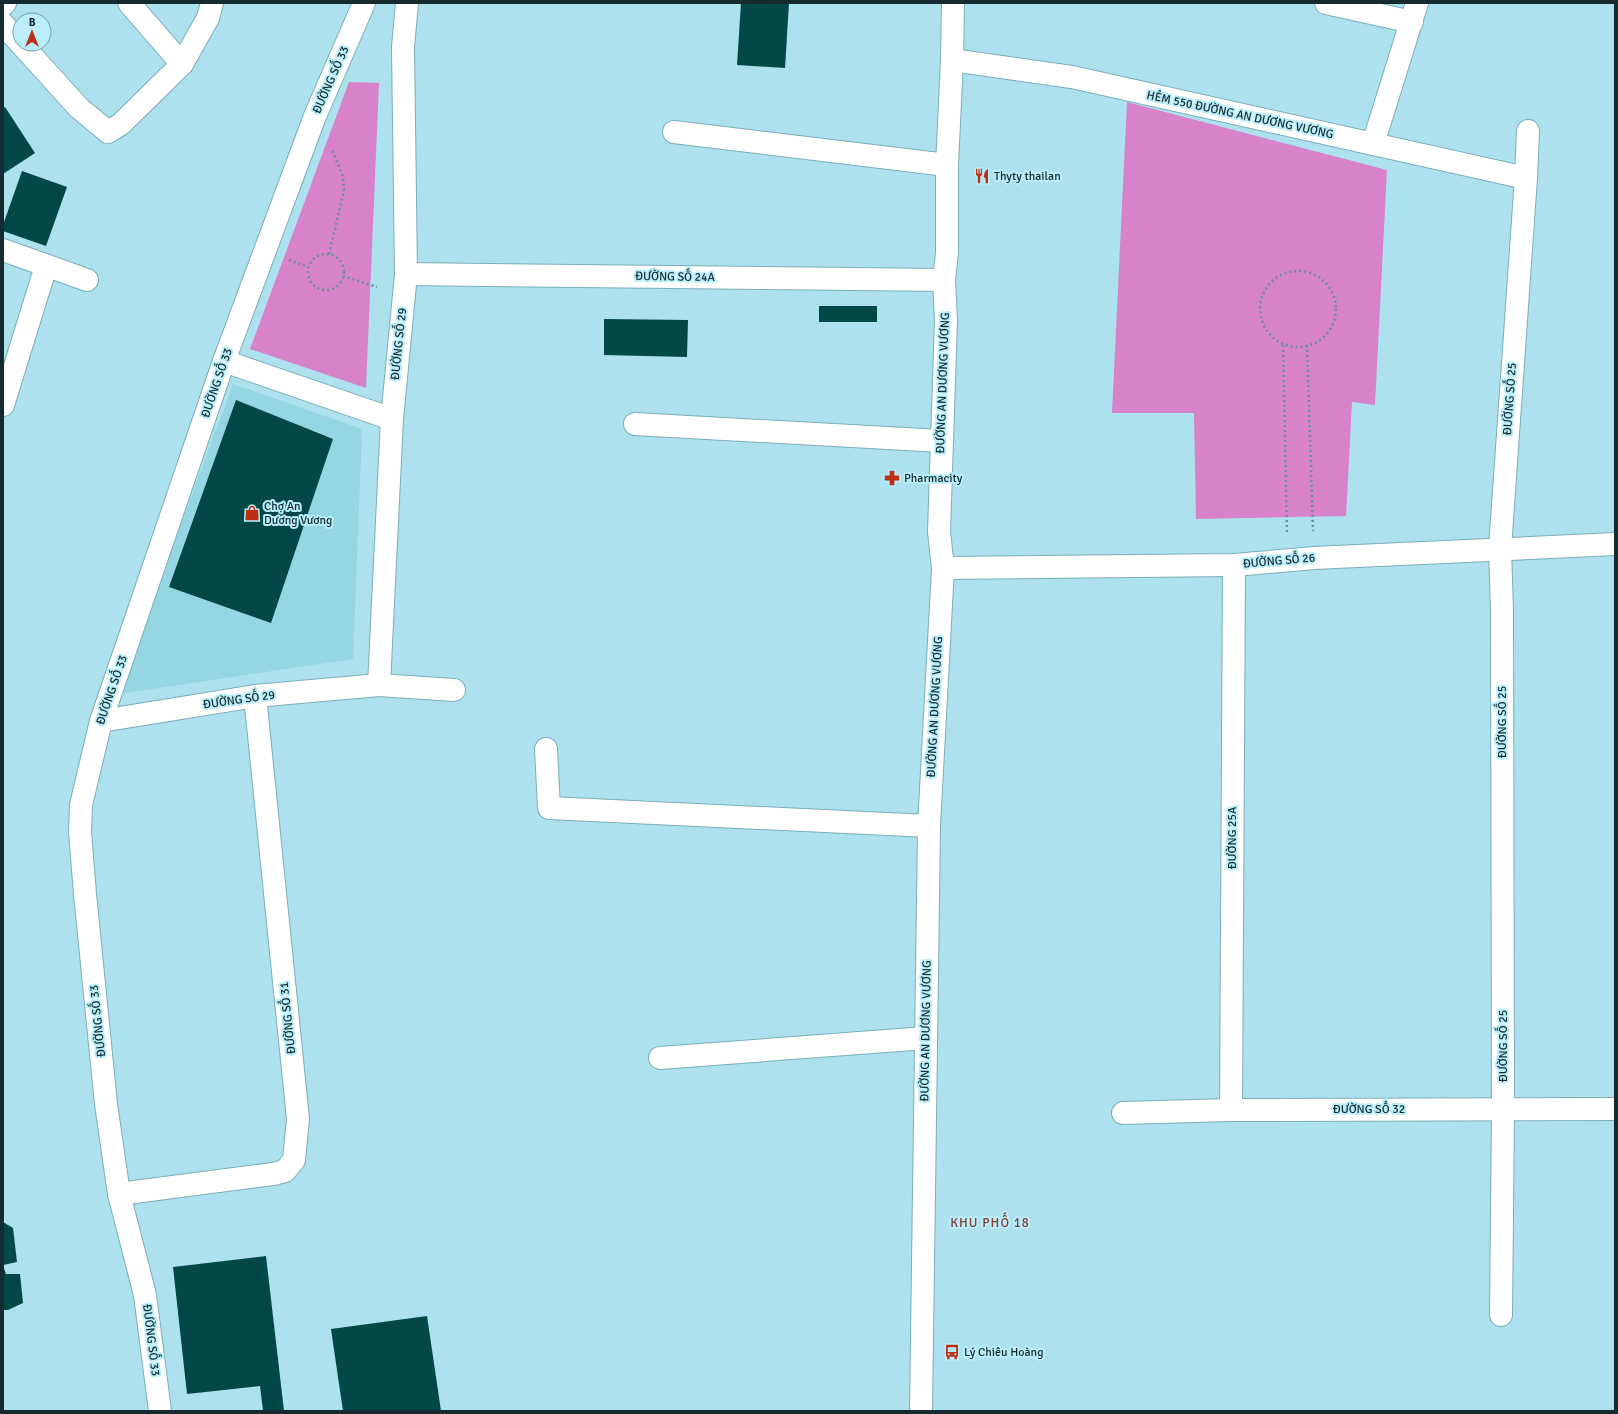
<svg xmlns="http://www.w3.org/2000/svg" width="1618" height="1414" viewBox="0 0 1618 1414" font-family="Signika,sans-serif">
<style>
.built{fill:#96d5e2}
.green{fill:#d782ca}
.building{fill:#014847}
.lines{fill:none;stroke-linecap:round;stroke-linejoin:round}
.minor-casing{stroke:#7baeb9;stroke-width:24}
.major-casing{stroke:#7baeb9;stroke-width:24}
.path{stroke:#699099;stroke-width:2.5;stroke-dasharray:2 3;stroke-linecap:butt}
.minor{stroke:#fff;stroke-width:22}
.major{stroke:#fff;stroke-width:22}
.labels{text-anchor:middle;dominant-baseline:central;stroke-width:4;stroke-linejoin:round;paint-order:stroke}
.street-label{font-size:12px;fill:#152a2e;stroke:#b9eefa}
.poi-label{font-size:12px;fill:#152a2e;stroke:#b9eefa;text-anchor:start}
.neighbourhood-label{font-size:13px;letter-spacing:1px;fill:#833d2f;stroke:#b9eefa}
</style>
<rect width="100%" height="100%" fill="#ace1ed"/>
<polygon class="built" points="233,384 362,429 353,659 118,694"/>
<g class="green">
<polygon points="349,82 379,83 366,388 250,349"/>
<polygon points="1127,102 1387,170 1375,405 1352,402 1346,516 1196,519 1194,413 1112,413"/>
</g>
<g class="building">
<polygon points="741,3 789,3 785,68 737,65"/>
<polygon points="5,107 35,153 3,174 3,108"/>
<polygon points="22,171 67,187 46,246 3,231 3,225"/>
<rect x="819" y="306" width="58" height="16"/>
<polygon points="604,319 688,320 687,357 604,355"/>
<polygon points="236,400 333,439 271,623 169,587"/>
<polygon points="3,1222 13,1228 17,1262 3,1265"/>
<polygon points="266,1256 284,1411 263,1411 260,1386 187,1394 173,1267"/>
<polygon points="3,1266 6,1274 20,1274 23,1303 8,1310 3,1310"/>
<polygon points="427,1316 441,1411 343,1411 331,1329"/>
</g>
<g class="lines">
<g class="minor-casing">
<g id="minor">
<polyline points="129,3 182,64"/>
<polyline points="1326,3 1412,22"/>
<polyline points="3,5 5,3"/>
<polyline points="3,24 20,43"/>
<polyline points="21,44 79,108 108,132 121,124 182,64 208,18 212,3"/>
<polyline points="952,60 1072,77 1526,178"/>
<polyline points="674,132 947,165"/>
<polyline points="1373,144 1417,3"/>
<polyline points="3,250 87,280"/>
<polyline points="406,274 944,280"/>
<polyline points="224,361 392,419"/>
<polyline points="3,405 46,266"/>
<polyline points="635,424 941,441"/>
<polyline points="943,568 1234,565 1314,558 1615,544"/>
<polyline points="379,685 454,690"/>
<polyline points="101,721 255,696 379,685 392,419 406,274 403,47 407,3"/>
<polyline points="546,749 549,808 929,826"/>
<polyline points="660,1058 926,1038"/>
<polyline points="1231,1110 1234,565"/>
<polyline points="1123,1113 1231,1110 1615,1109"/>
<polyline points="119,1194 273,1174 285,1171 294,1160 298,1119 255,696"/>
<polyline points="1501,1315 1503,1109 1502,611 1500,548 1526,178 1528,131"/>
<polyline points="160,1411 145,1295 119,1194 106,1104 85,894 80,832 81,805 101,721 224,361 315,116 364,3"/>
</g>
</g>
<g class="major-casing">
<polyline id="major" points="921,1411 929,826 943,568 939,532 946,320 944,280 947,253 947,165 952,60 953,3"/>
</g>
<g class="path">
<circle cx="326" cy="272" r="18"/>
<polyline points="329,254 344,191 343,176 332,150"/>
<polyline points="289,260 308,267"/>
<circle cx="1298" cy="309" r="38"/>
<polyline points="343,276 377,287"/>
<polyline points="1283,345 1287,534"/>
<polyline points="1307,345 1313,531"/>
</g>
<use href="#minor" class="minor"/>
<use href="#major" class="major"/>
</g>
<defs>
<g id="restaurant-bare" transform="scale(1.2)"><path d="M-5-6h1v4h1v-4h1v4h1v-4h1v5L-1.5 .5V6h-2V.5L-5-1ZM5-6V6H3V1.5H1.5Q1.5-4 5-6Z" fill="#bc3116" stroke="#b9eefa" stroke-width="2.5" paint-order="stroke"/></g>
<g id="pharmacy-bare" transform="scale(1.2)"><path d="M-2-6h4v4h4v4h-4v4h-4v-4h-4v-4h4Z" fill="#bc3116" stroke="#b9eefa" stroke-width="2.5" paint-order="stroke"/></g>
<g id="shop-bare" transform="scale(1.2)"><path d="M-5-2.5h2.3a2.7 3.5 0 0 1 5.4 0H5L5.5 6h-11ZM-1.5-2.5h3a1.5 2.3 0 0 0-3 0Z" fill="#bc3116" stroke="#b9eefa" stroke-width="2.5" paint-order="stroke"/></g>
<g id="bus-bare" transform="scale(1.2)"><path d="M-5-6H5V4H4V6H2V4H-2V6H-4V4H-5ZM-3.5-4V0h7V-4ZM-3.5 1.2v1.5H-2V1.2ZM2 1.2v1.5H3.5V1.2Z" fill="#bc3116" stroke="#b9eefa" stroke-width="2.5" paint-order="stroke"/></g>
</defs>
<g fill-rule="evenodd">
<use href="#restaurant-bare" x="982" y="176"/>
<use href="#pharmacy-bare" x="892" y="478"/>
<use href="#shop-bare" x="252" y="513"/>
<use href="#bus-bare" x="952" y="1352"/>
</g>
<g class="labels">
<g class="street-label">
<text transform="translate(331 80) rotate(-66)">ĐƯỜNG SỐ 33</text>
<text transform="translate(1240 115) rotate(12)">HẺM 550 ĐƯỜNG AN DƯƠNG VƯƠNG</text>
<text transform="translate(675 277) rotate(1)">ĐƯỜNG SỐ 24A</text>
<text transform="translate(399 344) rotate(-84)">ĐƯỜNG SỐ 29</text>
<text transform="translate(217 383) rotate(-71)">ĐƯỜNG SỐ 33</text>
<text transform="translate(943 383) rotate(-88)">ĐƯỜNG AN DƯƠNG VƯƠNG</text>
<text transform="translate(1510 399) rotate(-86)">ĐƯỜNG SỐ 25</text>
<text transform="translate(1279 561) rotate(-5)">ĐƯỜNG SỐ 26</text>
<text transform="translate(112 690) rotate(-71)">ĐƯỜNG SỐ 33</text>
<text transform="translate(239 700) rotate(-8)">ĐƯỜNG SỐ 29</text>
<text transform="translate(935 707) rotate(-87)">ĐƯỜNG AN DƯƠNG VƯƠNG</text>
<text transform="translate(1502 722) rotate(-90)">ĐƯỜNG SỐ 25</text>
<text transform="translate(1232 838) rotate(-90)">ĐƯỜNG 25A</text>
<text transform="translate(288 1018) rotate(-96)">ĐƯỜNG SỐ 31</text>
<text transform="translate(98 1021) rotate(-96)">ĐƯỜNG SỐ 33</text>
<text transform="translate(926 1031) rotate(-89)">ĐƯỜNG AN DƯƠNG VƯƠNG</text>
<text transform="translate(1503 1046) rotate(-90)">ĐƯỜNG SỐ 25</text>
<text x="1369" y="1109">ĐƯỜNG SỐ 32</text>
<text transform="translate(151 1340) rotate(83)">ĐƯỜNG SỐ 33</text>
</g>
<g class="poi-label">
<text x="994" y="176">Thyty thailan</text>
<text x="904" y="478">Pharmacity</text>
<text x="264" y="506">Chợ An<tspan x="264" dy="14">Dương Vương</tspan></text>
<text x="964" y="1352">Lý Chiêu Hoàng</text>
</g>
<g class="neighbourhood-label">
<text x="990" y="1223">KHU PHỐ 18</text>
</g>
</g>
<rect width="1618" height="1414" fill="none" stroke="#152a2e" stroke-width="8"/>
<g transform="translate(32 32)"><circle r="19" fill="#b9eefa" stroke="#77a0a8"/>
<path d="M0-3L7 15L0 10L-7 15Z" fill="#bc3116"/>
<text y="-6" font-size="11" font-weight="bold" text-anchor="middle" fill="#152a2e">B</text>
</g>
</svg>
